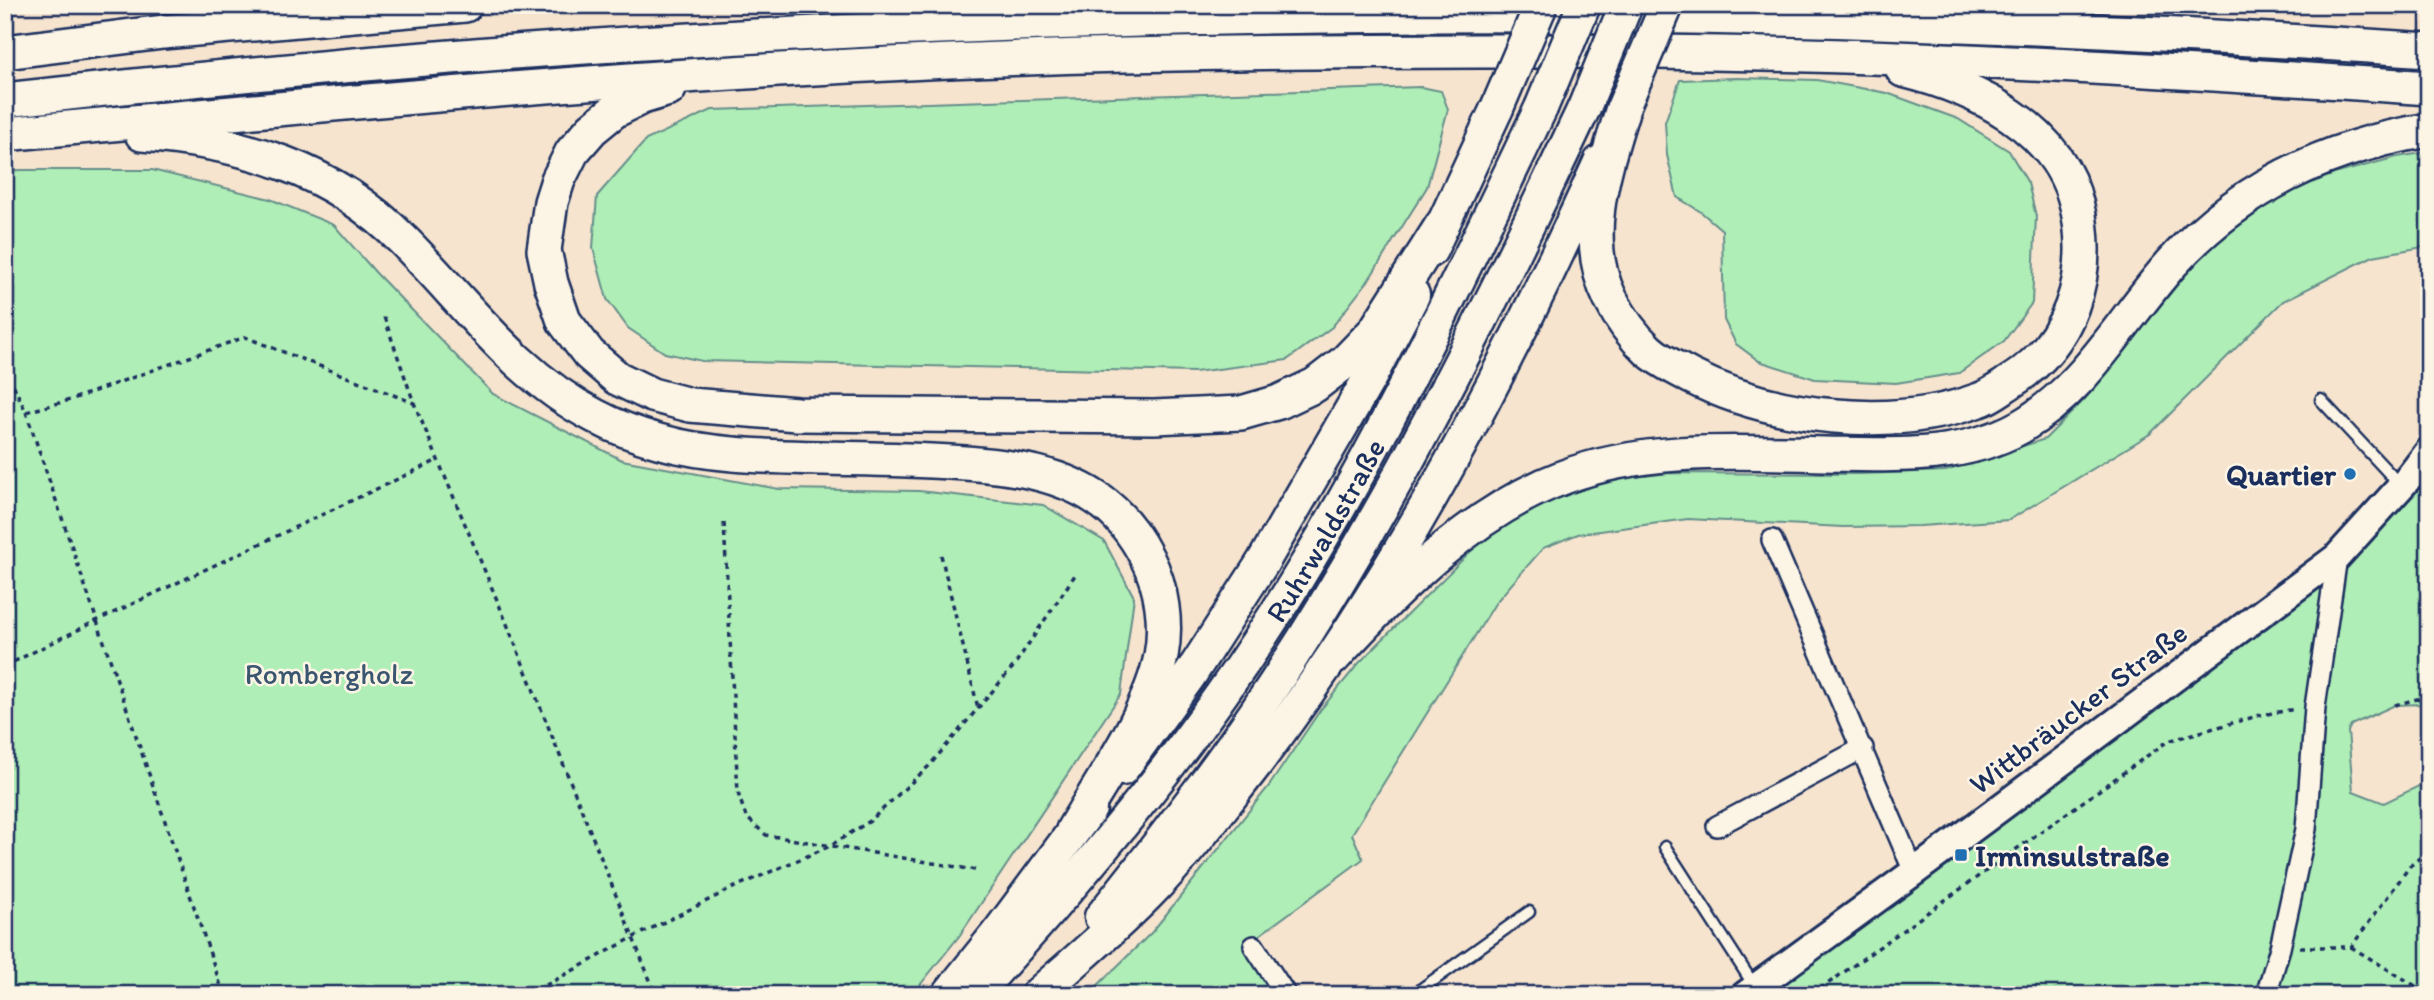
<svg xmlns="http://www.w3.org/2000/svg" width="2434" height="1000" viewBox="0 0 2434 1000" font-family="Itim,sans-serif">
<style>
.green{fill:#afeeb6;stroke:#658e8a;stroke-width:2}
.lines{fill:none;stroke-linecap:round;stroke-linejoin:round}
.service-casing{stroke:#1b2f5e;stroke-width:15}
.minor-casing{stroke:#1b2f5e;stroke-width:24}
.secondary-casing{stroke:#1b2f5e;stroke-width:32}
.trunk-casing{stroke:#1b2f5e;stroke-width:37}
.motorway-casing{stroke:#1b2f5e;stroke-width:38}
.path{stroke:#1b2f5e;stroke-width:3.5;stroke-dasharray:5 5;stroke-linecap:butt}
.service{stroke:#fcf5e5;stroke-width:10}
.minor{stroke:#fcf5e5;stroke-width:19}
.secondary{stroke:#fcf5e5;stroke-width:26}
.trunk{stroke:#fcf5e5;stroke-width:32}
.motorway{stroke:#fcf5e5;stroke-width:33}
.trunk-bridge-casing{stroke:#1b2f5e;stroke-width:37;stroke-linecap:butt}
.trunk-bridge{stroke:#fcf5e5;stroke-width:32}
.poi-dot{fill:#1f6fb2;stroke:#fcf5e5;stroke-width:2.5}
.labels{text-anchor:middle;dominant-baseline:central;stroke-width:5;stroke-linejoin:round;paint-order:stroke}
.poi-label{font-size:30px;font-weight:bold;fill:#1b2f5e;stroke:#fcf5e5;text-anchor:end}
.street-label{font-size:30px;fill:#1b2f5e;stroke:#fcf5e5}
.park-label{font-size:30px;fill:#395570;stroke:#fcf5e5}
</style>
<rect width="100%" height="100%" fill="#f6e4ce"/>
<filter id="ink" filterUnits="userSpaceOnUse"><feTurbulence type="fractalNoise" baseFrequency=".0143" numOctaves="2"/><feDisplacementMap in="SourceGraphic" scale="14" xChannelSelector="R" yChannelSelector="G"/><feConvolveMatrix kernelMatrix="1 2 1 2 8 2 1 2 1" color-interpolation-filters="sRGB"/></filter>
<g filter="url(#ink)">
<g class="green">
<polygon points="1736,78 1817,80 1887,93 1958,119 2009,151 2028,183 2036,216 2032,303 2004,341 1959,373 1896,383 1815,379 1759,361 1736,344 1724,320 1722,230 1701,212 1677,197 1667,155 1665,122 1680,80"/>
<polygon points="1421,87 1441,91 1448,109 1427,187 1368,281 1332,327 1287,360 1195,372 702,361 665,353 628,328 607,299 593,248 597,196 646,140 712,110"/>
<polygon points="2429,152 2429,246 2373,256 2283,301 2150,434 2009,520 1920,526 1843,527 1688,519 1578,534 1543,548 1496,602 1352,834 1363,859 1246,945 1277,995 1088,995 1152,932 1269,786 1321,709 1359,663 1490,532 1552,499 1616,479 1670,473 1858,474 1946,471 2045,439 2085,399 2198,259 2236,228 2285,193 2334,174 2397,157"/>
<polygon points="21,170 152,170 270,199 334,225 376,273 493,394 622,460 779,489 919,491 1043,505 1104,541 1134,597 1121,694 960,935 912,995 5,995 5,171"/>
<polygon points="2429,451 2429,711 2422,704 2395,705 2351,725 2348,731 2353,791 2384,803 2429,781 2429,995 1745,995 2337,557"/>
</g>
<g class="lines">
<g class="service-casing">
<g id="service">
<polyline points="2321,400 2401,486"/>
<polyline points="1665,847 1755,987"/>
<polyline points="1413,995 1529,912"/>
</g>
</g>
<g class="minor-casing">
<g id="minor">
<polyline points="1772,540 1914,872"/>
<polyline points="1717,826 1863,748"/>
<polyline points="1254,946 1286,995"/>
<polyline points="2266,995 2280,948 2306,829 2315,707 2337,557"/>
</g>
</g>
<g class="secondary-casing">
<polyline id="secondary" points="1745,995 1914,872 2337,557 2406,481 2429,451"/>
</g>
<g class="trunk-casing">
<g id="trunk">
<polyline points="1431,250 1497,108"/>
<polyline points="1122,769 1190,675 1263,562 1370,377 1413,295"/>
<path d="M1101,917C1154,851 1207,783 1255,713C1384,523 1486,316 1584,108"/>
<polyline points="948,995 1001,929 1090,809"/>
<path id="s1" d="M974,995C1061,900 1146,801 1221,695C1350,514 1445,308 1541,108"/>
<path d="M1037,995C1076,960 1118,926 1154,888C1187,854 1216,815 1245,778C1391,590 1502,378 1600,162"/>
</g>
</g>
<g class="motorway-casing">
<g id="motorway">
<polyline points="5,52 163,32 465,5"/>
<polyline points="669,89 642,97 614,111 592,129 572,152 558,180 551,202 544,250 551,283 564,321 589,354 617,378 652,395 690,405 797,414 1154,417 1241,413 1279,402 1315,385 1346,361 1375,331 1442,225"/>
<path d="M5,100C478,46 953,18 1429,15C1763,13 2096,28 2429,50"/>
<path d="M1623,108C1605,167 1580,238 1610,298C1619,316 1633,336 1648,350C1660,361 1676,368 1690,376C1772,418 1891,432 1979,400C1989,397 1998,390 2007,384C2070,346 2093,276 2077,206C2059,127 1976,88 1903,70"/>
<path d="M5,134C378,99 750,64 1124,55C1352,50 1580,49 1808,55C2015,61 2222,74 2429,88"/>
<path d="M142,134C242,142 332,168 404,241C466,303 515,375 595,416C638,439 684,450 733,454C805,460 878,457 950,462C999,465 1054,470 1096,498C1119,513 1135,534 1147,558C1162,587 1167,624 1161,656C1150,713 1102,780 1073,830"/>
<path d="M1333,658C1398,587 1471,512 1564,477C1646,446 1739,452 1825,454C1890,455 1961,460 2020,427C2086,389 2122,319 2172,263C2240,187 2329,146 2429,130"/>
</g>
</g>
<g class="path">
<polyline points="384,317 414,403 505,619 656,995"/>
<polyline points="5,367 26,412 70,400 245,337 414,403"/>
<polyline points="26,412 224,995"/>
<polyline points="724,523 738,793 746,817 766,835 975,870"/>
<polyline points="941,555 978,708"/>
<polyline points="5,666 96,621 438,460"/>
<polyline points="2395,705 2417,699 2429,700"/>
<polyline points="2300,947 2351,947 2410,866 2429,850"/>
<polyline points="2351,947 2429,994"/>
<polyline points="528,995 634,937 735,887 828,847 870,821 929,766 1013,667 1075,575"/>
<polyline points="1812,995 2168,741 2261,715 2296,709"/>
</g>
<use href="#service" class="service"/>
<use href="#minor" class="minor"/>
<use href="#secondary" class="secondary"/>
<use href="#trunk" class="trunk"/>
<use href="#motorway" class="motorway"/>
<g class="trunk-bridge-casing">
<g id="trunk-bridge">
<polyline points="1497,108 1541,5"/>
<polyline points="1541,108 1584,5"/>
<polyline points="1584,108 1626,5"/>
<polyline points="1623,108 1667,5"/>
</g>
</g>
<use href="#trunk-bridge" class="trunk-bridge"/>
</g>
</g>
<g class="poi-dot">
<circle cx="2350" cy="474" r="7"/>
<rect x="1954" y="848" width="14" height="14" rx="3.5"/>
</g>
<g class="labels">
<g class="poi-label">
<text x="2336" y="474">Quartier</text>
<text x="1975" y="855" text-anchor="start">Irminsulstraße</text>
</g>
<g class="street-label">
<text stroke="none"><textPath href="#s1" startOffset="584">Ruhrwaldstraße</textPath></text>
<text transform="translate(2078 708) rotate(-37)">Wittbräucker Straße</text>
</g>
<g class="park-label">
<text x="329" y="673">Rombergholz</text>
</g>
</g>
<rect width="2434" height="1000" fill="none" stroke="#fcf5e5" stroke-width="28"/>
<rect x="14" y="14" width="2406" height="972" fill="none" stroke="#1b2f5e" stroke-width="2.5" filter="url(#ink)"/>
</svg>
